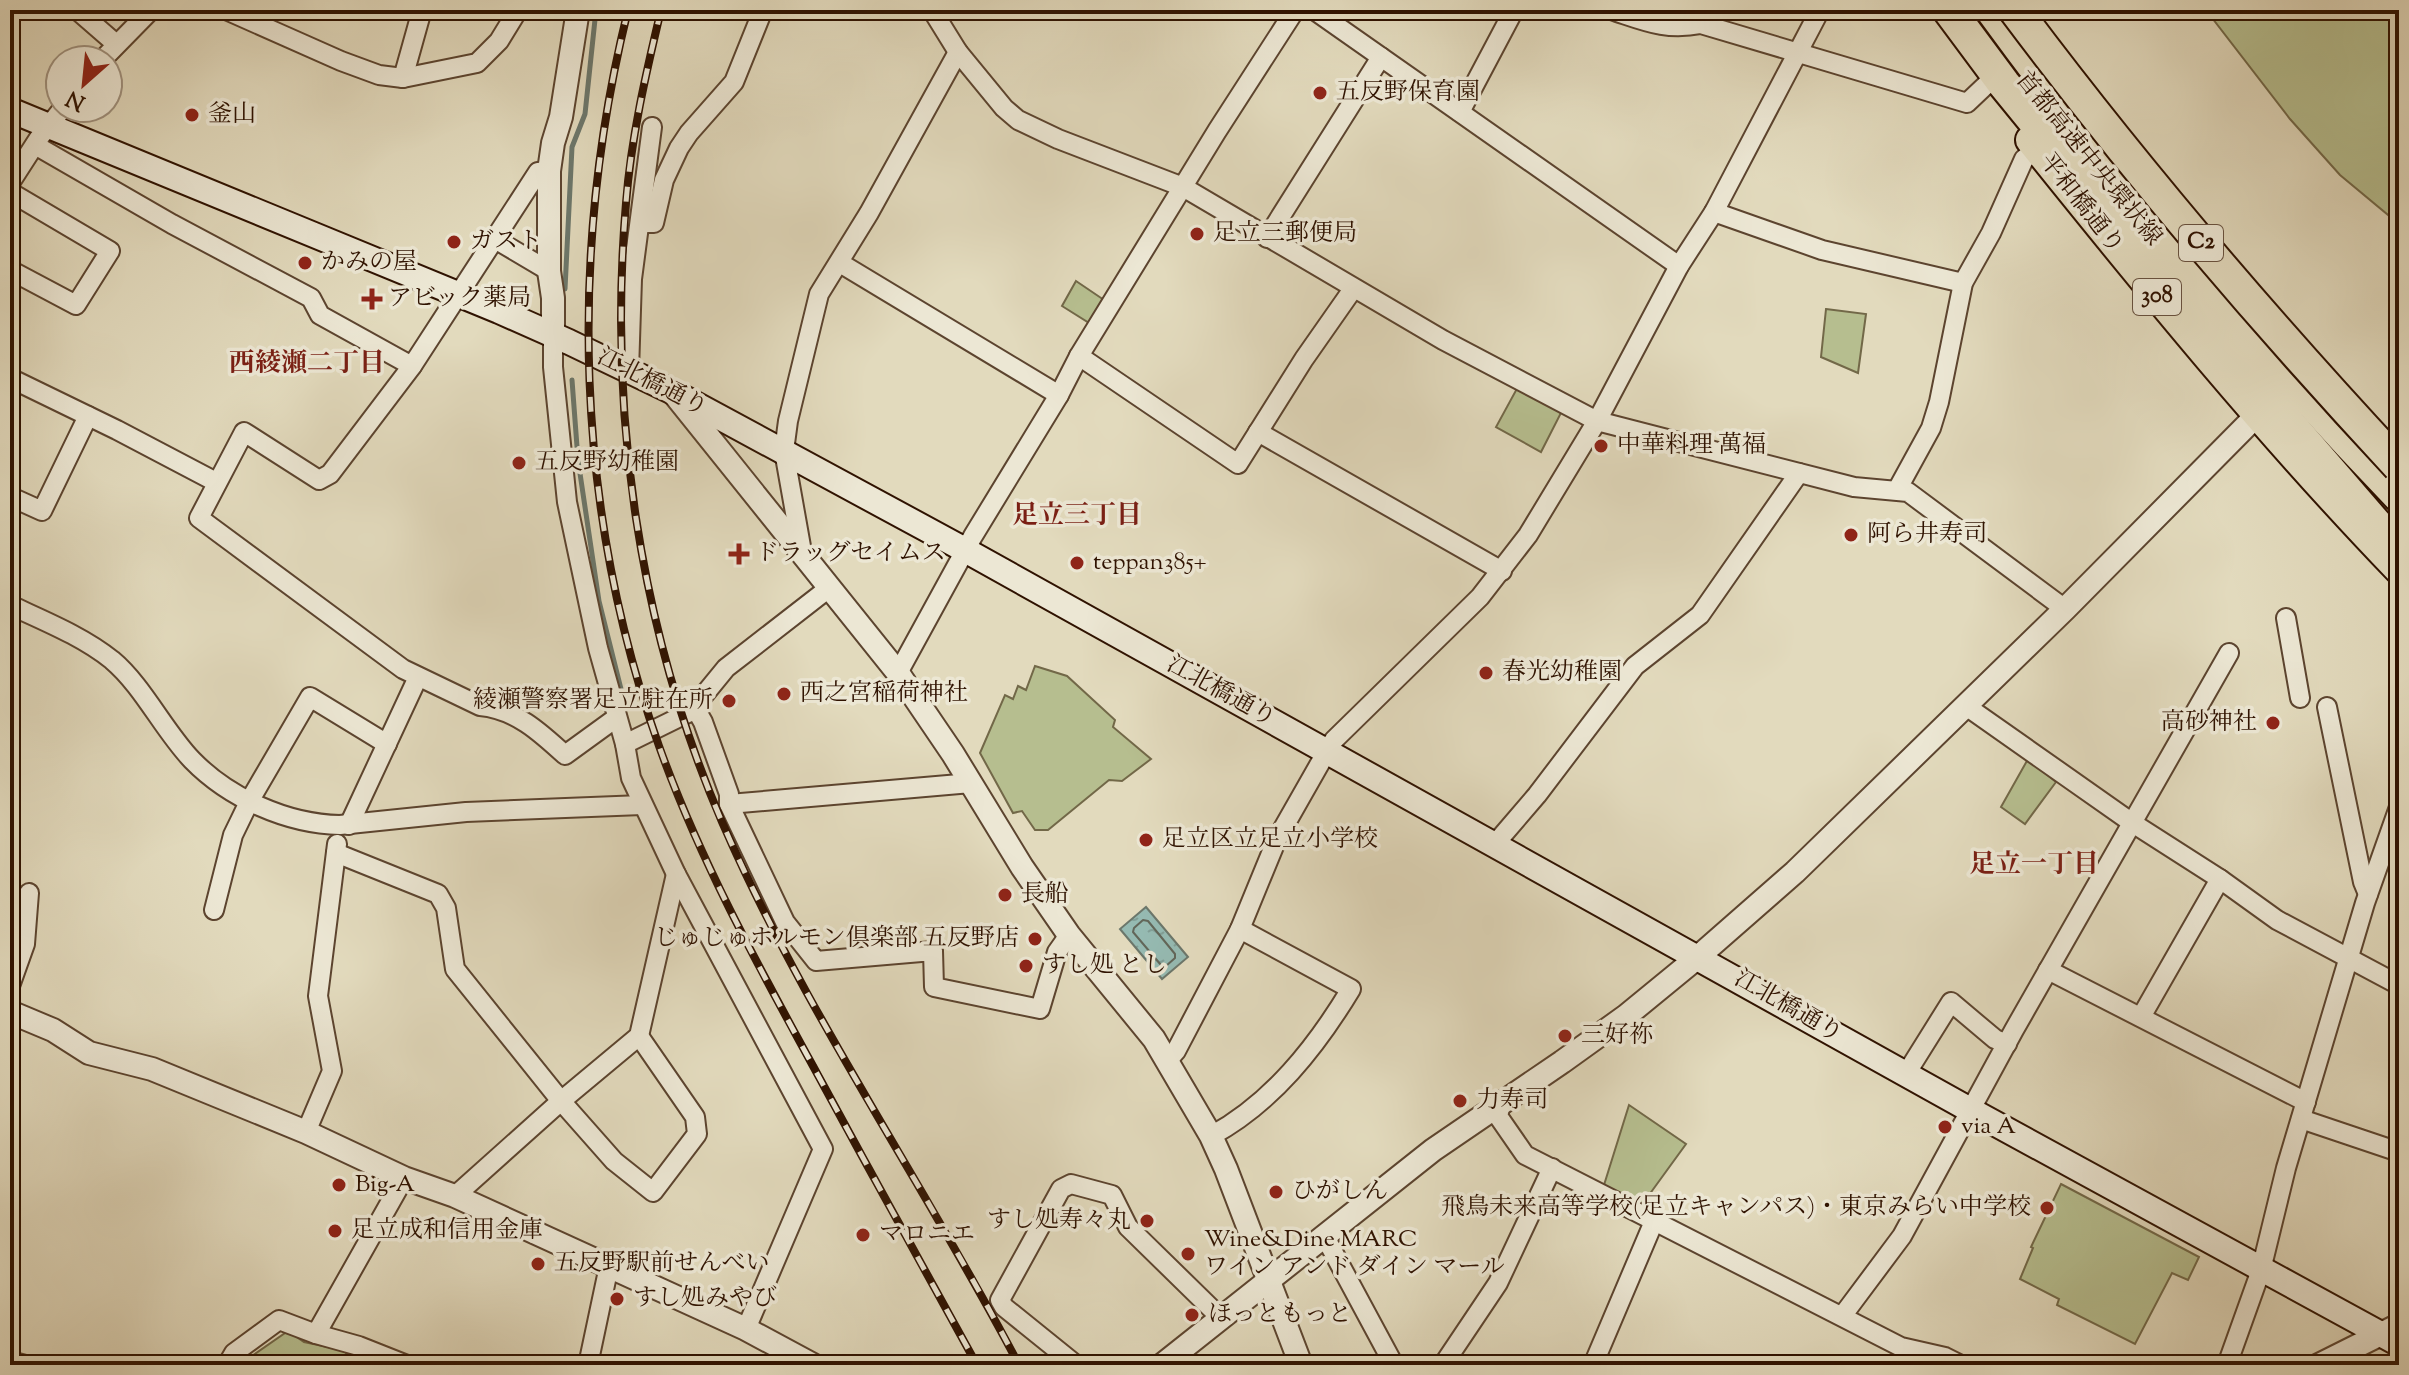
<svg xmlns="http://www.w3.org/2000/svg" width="2409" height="1375" viewBox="0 0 2409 1375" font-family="'Sorts Mill Goudy','Noto Serif JP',serif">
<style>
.park{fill:#b6be8f;stroke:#726848;stroke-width:2}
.water{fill:url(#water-ripples);stroke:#6c776b;stroke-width:2}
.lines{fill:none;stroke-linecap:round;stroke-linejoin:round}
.shore{stroke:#626659;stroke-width:2}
.stream{stroke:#6c776b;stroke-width:5}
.minor-casing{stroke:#5c442f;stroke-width:22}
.tertiary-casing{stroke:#5c442f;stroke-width:26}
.secondary-casing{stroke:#2f1200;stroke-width:28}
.primary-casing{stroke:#2f1200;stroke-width:32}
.motorway-casing{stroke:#2f1200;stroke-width:36}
.minor{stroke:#ece7d4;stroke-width:18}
.tertiary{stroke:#ece7d4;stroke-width:22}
.secondary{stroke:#ece7d4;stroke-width:24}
.primary{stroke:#e2dabd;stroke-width:28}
.motorway{stroke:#e2dabd;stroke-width:32}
.rail-casing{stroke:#2f1200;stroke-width:8}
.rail{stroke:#ece7d4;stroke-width:5;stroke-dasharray:15;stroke-linecap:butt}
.motorway-bridge-casing{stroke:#2f1200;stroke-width:36;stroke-linecap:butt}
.motorway-bridge{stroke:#e2dabd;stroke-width:32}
.poi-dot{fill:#8f2418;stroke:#ece7d4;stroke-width:3}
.labels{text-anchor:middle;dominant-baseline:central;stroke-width:7;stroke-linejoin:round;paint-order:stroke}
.shield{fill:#ece7d4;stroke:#685240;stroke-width:2}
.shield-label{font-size:22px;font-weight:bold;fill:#2f1200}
.poi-label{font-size:24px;fill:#2f1200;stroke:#ece7d4;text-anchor:start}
.street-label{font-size:24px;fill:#2f1200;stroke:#ece7d4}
.neighbourhood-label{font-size:26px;font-weight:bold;fill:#7a1f14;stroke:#ece7d4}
</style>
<defs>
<pattern id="water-ripples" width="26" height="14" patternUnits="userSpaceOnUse" patternTransform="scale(2)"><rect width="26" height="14" fill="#95bab2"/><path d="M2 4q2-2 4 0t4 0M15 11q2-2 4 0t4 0" fill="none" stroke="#819f97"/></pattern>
</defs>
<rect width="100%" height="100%" fill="#e2dabd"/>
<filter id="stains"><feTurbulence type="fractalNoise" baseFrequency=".0025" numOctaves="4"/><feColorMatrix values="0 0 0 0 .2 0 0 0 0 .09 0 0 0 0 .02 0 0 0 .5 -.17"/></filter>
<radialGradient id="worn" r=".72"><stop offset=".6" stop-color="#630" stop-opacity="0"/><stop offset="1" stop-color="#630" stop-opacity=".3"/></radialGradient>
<g class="park">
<polygon points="2206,10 2399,10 2399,224 2340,175 2290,119"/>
<polygon points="1076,281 1107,302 1094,326 1062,306"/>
<polygon points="1826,309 1866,314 1858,373 1821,357"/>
<polygon points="1520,383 1564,407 1541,452 1496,427"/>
<polygon points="1035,666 1067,676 1115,720 1113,727 1151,759 1122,781 1109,780 1048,830 1035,830 1022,811 1013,813 980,753 1005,695 1013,699 1018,686 1026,690"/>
<polygon points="2028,759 2056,782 2025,824 2001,807"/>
<polygon points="1629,1105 1686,1144 1641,1206 1604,1185"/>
<polygon points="2061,1184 2199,1257 2188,1280 2172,1273 2135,1344 2057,1305 2059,1299 2020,1279 2033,1248 2031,1247"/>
<polygon points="288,1331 304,1342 347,1351 342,1365 239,1365"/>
</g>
<polygon class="water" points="1146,907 1188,957 1162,979 1120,929"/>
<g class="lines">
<polygon class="shore" points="1143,920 1148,921 1175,954 1175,958 1166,966 1161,965 1133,932 1134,928"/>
<g class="stream">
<polyline points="565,289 572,147 585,114 596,10"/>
<polyline points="572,380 578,460 599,601 625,705"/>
</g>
<g class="minor-casing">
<g id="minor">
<polyline points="77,10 115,43"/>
<polyline points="226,10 341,61 379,75 403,78 477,63 499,41 518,10"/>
<polyline points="932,10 958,52 1004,108 1018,120 1058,139 1183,187 1443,340 1597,421 1854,487 1908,492 2065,609"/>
<polyline points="1314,10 1679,266"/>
<path d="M1611,10C1645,21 1665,31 1701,24L1967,103L1986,85"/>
<polyline points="102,60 151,10"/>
<polyline points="403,78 422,10"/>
<polyline points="1460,112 1514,10"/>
<polyline points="35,145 172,224 311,298 320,315 412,366"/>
<path d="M549,171L538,172L412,366L330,474L319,480L244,432L199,518L403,669L480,706C515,709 540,732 565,755L616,718"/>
<polyline points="10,183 39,138 63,108"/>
<polyline points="10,192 110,251 76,305 10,270"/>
<polyline points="1714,212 1822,250 1963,283"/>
<polyline points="640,223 654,223 664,180 679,148 689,133 734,82 763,10"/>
<polyline points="1267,238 1381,57"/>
<polyline points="495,239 549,271"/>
<polyline points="840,263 1059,395"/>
<polyline points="553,335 553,367 567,502 598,648 625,744 631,778 676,874 823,1149 746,1329"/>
<polyline points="1079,356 1238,464 1304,359 1353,289"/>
<polyline points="629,371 632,279 652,127"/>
<polyline points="10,378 117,430 216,482"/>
<polyline points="1258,432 1502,571"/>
<polyline points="1897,490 1931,428 1939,402 1963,283 1991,233 2024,159 2037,149"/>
<polyline points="11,497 42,511 88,416"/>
<polyline points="802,552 784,451 788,421 819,294 869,213 958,52"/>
<path d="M10,605C44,621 82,636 112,660C143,686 164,731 192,760C229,798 287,824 340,825L466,812L642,805"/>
<polyline points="2286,618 2300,698"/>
<polyline points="898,673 973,536 1059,395 1079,356 1217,131 1295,10"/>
<polyline points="1966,706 2131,822 2220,879 2277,920 2399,985"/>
<polyline points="2327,707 2363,882 2368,894"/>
<polyline points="695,708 703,722 729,794 729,804 785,922 816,961 933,951 934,987 1040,1009 1057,952 1069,935"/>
<polyline points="625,744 690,712 726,668 829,588"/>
<polyline points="729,804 971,783"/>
<polyline points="349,825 418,677"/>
<polyline points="1495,844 1537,795 1635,666 1700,615 1799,473"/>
<polyline points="336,853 438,894 446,908 455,969 561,1101 614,1161 653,1192 697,1134 695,1117 639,1036"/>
<polyline points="214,910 233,835 250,800 310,697 387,744"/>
<polyline points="2048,970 2306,1102"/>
<polyline points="10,986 25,944 29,893"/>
<polyline points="2141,1017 2220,879"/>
<polyline points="1168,1060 1176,1051 1240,929 1277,839 1327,751 1334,740 1480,597 1528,535 1597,421 1679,266 1714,212 1820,10"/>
<polyline points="1906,1074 1951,1002 1995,1039 2007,1044"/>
<polyline points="1501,1104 1498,1116 1525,1155 1901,1347 1945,1357 1961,1365"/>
<polyline points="2301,1119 2399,1152"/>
<polyline points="306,1132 332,1071 318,996 337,844"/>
<path d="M1211,1136C1272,1103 1316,1047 1351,989L1240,929"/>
<polyline points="455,1196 561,1101 639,1036 676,874"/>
<polyline points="1324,1235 1394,1365"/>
<polyline points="1843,1315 1902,1236 2014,1030 2229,653"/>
<polyline points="316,1334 359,1346 407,1365"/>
<polyline points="10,1361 25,1365"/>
<polyline points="227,1365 234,1353 279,1320 316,1334 404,1178"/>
<polyline points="588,1365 609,1266"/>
<polyline points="1076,1365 1004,1307 1000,1300 1061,1189 1071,1184 1112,1195 1128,1227 1221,1318"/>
<polyline points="1443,1365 1498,1283 1552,1168"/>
<polyline points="1593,1365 1655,1219"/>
<polyline points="2227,1365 2261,1270 2286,1168 2365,903 2399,807"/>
</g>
</g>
<g class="tertiary-casing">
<g id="tertiary">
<polyline points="553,335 553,298 549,271 549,171 553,143 561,117 578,10"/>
<polyline points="675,395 898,673 953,754 1022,867 1069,935 1154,1039 1211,1136 1226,1169 1301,1365"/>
<polyline points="10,1012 53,1030 89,1053 152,1069 306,1132 404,1178 455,1196 746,1329 813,1365"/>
<polyline points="1162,1365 1433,1150 1562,1062 1626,1016 1698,957 1795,872 2065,609 2258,414"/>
<polyline points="2319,1365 2399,1325"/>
</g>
</g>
<g class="secondary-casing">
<polyline id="secondary" points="10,110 499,311 569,342 673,392 965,550 1963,1106 2399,1344"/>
</g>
<g class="primary-casing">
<path id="primary" d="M2030,140C2148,287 2268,434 2399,570"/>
</g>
<g class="motorway-casing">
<g id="motorway">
<polyline points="1949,10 2004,84 2151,264 2399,551"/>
<path d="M1992,10C2116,180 2253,344 2399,496"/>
</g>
</g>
<use href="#minor" class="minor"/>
<use href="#tertiary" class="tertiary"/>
<use href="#secondary" class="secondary"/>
<use href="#primary" class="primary"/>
<use href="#motorway" class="motorway"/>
<g class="rail-casing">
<g id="rail">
<path d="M628,10C568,253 575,510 659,746C699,858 756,962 813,1066C867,1166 922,1265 977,1365"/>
<path d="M661,10C646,73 631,138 626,203C608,413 639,629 722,822C804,1011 924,1183 1019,1365"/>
</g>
</g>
<use href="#rail" class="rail"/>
<g class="motorway-bridge-casing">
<path id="motorway-bridge" d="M2015,10C2134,169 2264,321 2399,466"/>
</g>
<use href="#motorway-bridge" class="motorway-bridge"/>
</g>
<g class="poi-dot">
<circle cx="1320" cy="93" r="8"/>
<circle cx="192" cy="115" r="8"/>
<circle cx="1197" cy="234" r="8"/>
<circle cx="454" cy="242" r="8"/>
<circle cx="305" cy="263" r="8"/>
<path d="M368 287h8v8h8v8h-8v8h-8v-8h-8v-8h8z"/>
<circle cx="1601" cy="446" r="8"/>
<circle cx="519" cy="463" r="8"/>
<circle cx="1851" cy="535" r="8"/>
<path d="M735 542h8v8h8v8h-8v8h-8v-8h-8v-8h8z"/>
<circle cx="1077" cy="563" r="8"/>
<circle cx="1486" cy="673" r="8"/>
<circle cx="784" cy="694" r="8"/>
<circle cx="729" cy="701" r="8"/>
<circle cx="2273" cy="723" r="8"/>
<circle cx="1146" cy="840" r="8"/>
<circle cx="1005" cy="895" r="8"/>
<circle cx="1035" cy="939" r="8"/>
<circle cx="1026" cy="966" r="8"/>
<circle cx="1565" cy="1036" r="8"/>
<circle cx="1460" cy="1101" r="8"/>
<circle cx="1945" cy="1127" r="8"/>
<circle cx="339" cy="1185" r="8"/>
<circle cx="1276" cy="1192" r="8"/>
<circle cx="2047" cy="1208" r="8"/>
<circle cx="1147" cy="1221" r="8"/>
<circle cx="335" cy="1231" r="8"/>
<circle cx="863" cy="1235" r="8"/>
<circle cx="1188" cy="1254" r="8"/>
<circle cx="538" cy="1264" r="8"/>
<circle cx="617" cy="1299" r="8"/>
<circle cx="1192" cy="1315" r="8"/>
</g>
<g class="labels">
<g class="shield">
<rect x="2179" y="225" width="44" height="36" rx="6"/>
<rect x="2133" y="279" width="48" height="36" rx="6"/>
</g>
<g class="shield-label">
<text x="2201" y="243">C2</text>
<text x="2157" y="297">308</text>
</g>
<g class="poi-label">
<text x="1336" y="93">五反野保育園</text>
<text x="208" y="115">釜山</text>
<text x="1213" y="234">足立三郵便局</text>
<text x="470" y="242">ガスト</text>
<text x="321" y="263">かみの屋</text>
<text x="388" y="299">アビック薬局</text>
<text x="1617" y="446">中華料理 萬福</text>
<text x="535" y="463">五反野幼稚園</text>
<text x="1867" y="535">阿ら井寿司</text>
<text x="755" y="554">ドラッグセイムス</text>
<text x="1093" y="563">teppan385+</text>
<text x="1502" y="673">春光幼稚園</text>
<text x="800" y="694">西之宮稲荷神社</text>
<text x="713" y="701" text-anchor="end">綾瀬警察署足立駐在所</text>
<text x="2257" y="723" text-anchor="end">高砂神社</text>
<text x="1162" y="840">足立区立足立小学校</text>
<text x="1021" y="895">長船</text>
<text x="1019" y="939" text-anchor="end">じゅじゅホルモン倶楽部 五反野店</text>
<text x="1042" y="966">すし処 とし</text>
<text x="1581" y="1036">三好祢</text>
<text x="1476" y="1101">力寿司</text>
<text x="1961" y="1127">via A</text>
<text x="355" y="1185">Big-A</text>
<text x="1292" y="1192">ひがしん</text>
<text x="2031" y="1208" text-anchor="end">飛鳥未来高等学校(足立キャンパス)・東京みらい中学校</text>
<text x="1131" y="1221" text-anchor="end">すし処寿々丸</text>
<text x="351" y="1231">足立成和信用金庫</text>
<text x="879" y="1235">マロニエ</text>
<text x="1204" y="1240">Wine&amp;Dine MARC<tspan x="1204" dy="28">ワイン アンド ダイン マール</tspan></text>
<text x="554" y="1264">五反野駅前せんべい</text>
<text x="633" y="1299">すし処みやび</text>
<text x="1208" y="1315">ほっともっと</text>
</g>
<g class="street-label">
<text transform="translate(2088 159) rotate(51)">首都高速中央環状線</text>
<text transform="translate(2081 204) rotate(52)">平和橋通り</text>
<text transform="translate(652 383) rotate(27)">江北橋通り</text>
<text transform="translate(1221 692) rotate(29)">江北橋通り</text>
<text transform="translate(1788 1007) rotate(30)">江北橋通り</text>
</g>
<g class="neighbourhood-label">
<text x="307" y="364">西綾瀬二丁目</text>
<text x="1077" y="516">足立三丁目</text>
<text x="2034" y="865">足立一丁目</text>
</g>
</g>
<rect width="2409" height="1375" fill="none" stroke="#e2dabd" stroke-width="40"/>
<rect x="12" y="12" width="2385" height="1351" fill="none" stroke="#2f1200" stroke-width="4"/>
<rect x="20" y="20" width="2369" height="1335" fill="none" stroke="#2f1200" stroke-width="2"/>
<g transform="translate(84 84) rotate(207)"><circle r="38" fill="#ece7d4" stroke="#a0927f" stroke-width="2"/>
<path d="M0-6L14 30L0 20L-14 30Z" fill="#8f2418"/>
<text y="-12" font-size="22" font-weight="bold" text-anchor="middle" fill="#2f1200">N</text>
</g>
<rect width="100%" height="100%" filter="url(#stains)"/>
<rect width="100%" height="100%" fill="url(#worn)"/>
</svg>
